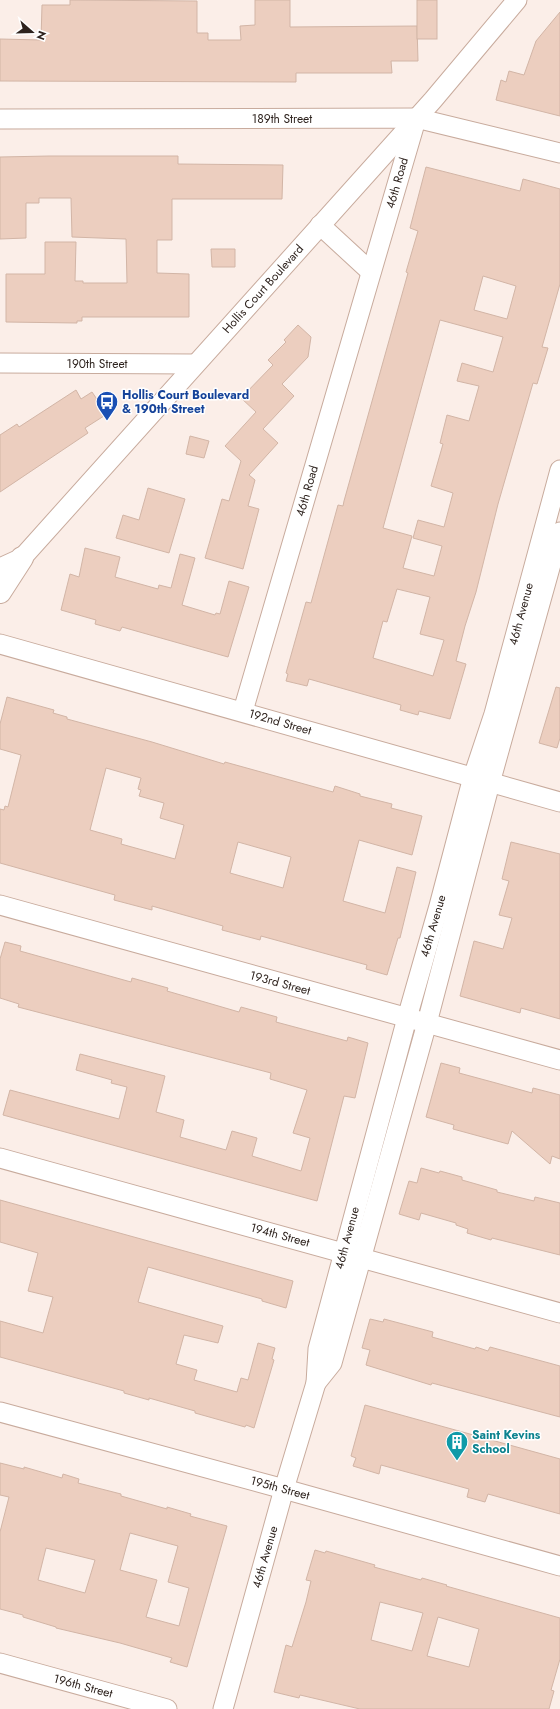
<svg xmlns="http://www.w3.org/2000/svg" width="560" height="1709" viewBox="0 0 560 1709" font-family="Jost,sans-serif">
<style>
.building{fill:#eccebf;stroke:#d2b5a6;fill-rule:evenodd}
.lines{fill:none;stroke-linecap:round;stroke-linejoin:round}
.minor-casing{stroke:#c8ab9d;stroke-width:21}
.tertiary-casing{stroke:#c8ab9d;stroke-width:24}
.minor{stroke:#fff;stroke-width:19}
.tertiary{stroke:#fff;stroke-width:22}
.labels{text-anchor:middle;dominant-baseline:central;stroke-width:3;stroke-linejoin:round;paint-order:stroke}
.street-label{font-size:12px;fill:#2e231e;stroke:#fff}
.transit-label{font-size:12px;font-weight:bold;fill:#164399;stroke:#fff;text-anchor:start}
.culture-label{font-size:12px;font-weight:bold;fill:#0d838f;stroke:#fff;text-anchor:start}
</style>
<rect width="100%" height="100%" fill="#fbeee8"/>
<g class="building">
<polygon points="70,0 197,1 197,33 208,33 208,40 241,40 240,26 255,25 255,0 290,0 290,27 417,26 418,61 391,61 392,73 296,73 296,82 0,81 0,39 41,40 42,5 70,5"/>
<rect x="417" y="0" width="20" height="39"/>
<polygon points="560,12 560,116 496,100 501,80 506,82 509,71 524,75 536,41"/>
<polygon points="49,156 178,156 178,164 283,165 282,199 172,199 172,240 157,240 157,273 189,274 189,317 82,317 82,321 77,321 77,323 6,322 6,274 45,274 45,242 76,242 75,281 83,281 83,283 127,283 126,239 72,237 71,198 39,198 39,203 26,203 26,238 0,239 0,157"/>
<path d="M426,167L520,191L523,179L560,189V284L542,347L548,348L537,384L533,383L498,504L476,592L465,626L456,661L466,664L450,719L419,711L418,715L400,710L401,705L394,703L309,679L307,686L286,681L288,674L286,673L306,602L311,603L338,505L343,506L344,501L408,273L406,272L418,231L410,228ZM483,276L516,286L507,319L474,310ZM440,320L503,337L493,372L462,363L457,381L479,386L469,421L447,415L440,443L443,444L431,486L453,493L444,527L418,520L413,538L442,546L434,576L403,568L412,536L383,528ZM397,589L430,597L420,634L444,640L433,676L373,658L383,621L387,622Z"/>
<polygon points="211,249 235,249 235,267 212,267"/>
<polygon points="298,325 311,337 308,357 282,384 294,396 263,429 278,443 249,475 255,480 248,506 259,509 243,569 205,558 222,499 229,501 241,461 225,446 256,412 241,398 273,365 268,360 286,342 284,340"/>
<polygon points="76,390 81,399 92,392 107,414 85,428 88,433 0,492 0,435 17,424 19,427"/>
<polygon points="190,436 209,441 204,458 186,454"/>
<polygon points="148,488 185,499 169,553 116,538 123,515 139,520"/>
<polygon points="85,548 120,557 115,577 158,589 159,585 171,588 180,554 195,558 182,605 215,615 216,613 220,614 229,581 249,587 228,657 122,627 120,631 95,624 96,620 61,610 70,574 79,577"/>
<polygon points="556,687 560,688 560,738 557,748 539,743"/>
<path d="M7,697L54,710L53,713L67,717V719L152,742L224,764L225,762L333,792L335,786L360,794V796L392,804L391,808L422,816L412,855L359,840L343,901L385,913L397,867L416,872L400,938H398L387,975L366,969L367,965L261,936L260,940L222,930L223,926L152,906V910L114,900L115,895L0,863V809L4,810L5,806L8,807L21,755L0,749V724ZM106,768L141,778L138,789L141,790L139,796L164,803L160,818L184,825L175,859L121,844L122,839L90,830ZM238,842L291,857L283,888L230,873Z"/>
<polygon points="511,842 560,854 560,1019 521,1008 520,1013 460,996 474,941 503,949 512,918 499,915 509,881 502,879"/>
<polygon points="5,942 21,946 20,951 131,982 132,978 168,988 167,991 239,1012 241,1007 277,1017 276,1022 347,1041 348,1037 368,1043 355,1098 344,1096 317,1201 3,1115 10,1090 119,1119 127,1087 111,1083 112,1080 76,1070 80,1054 165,1076 156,1112 184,1120 180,1137 226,1150 232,1131 257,1138 252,1156 301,1171 310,1138 293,1133 307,1090 270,1079 271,1073 18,1007 19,1004 0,998 0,959"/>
<polygon points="441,1063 460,1068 459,1073 496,1083 532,1093 533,1088 560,1095 560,1159 552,1156 550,1164 512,1131 508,1144 453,1129 454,1125 426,1117"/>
<polygon points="421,1168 439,1173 440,1171 462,1177 462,1180 497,1190 497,1192 534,1201 535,1197 560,1203 560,1255 492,1238 491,1240 467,1233 468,1229 456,1225 456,1223 421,1213 419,1220 399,1214 409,1181 417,1183"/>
<polygon points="0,1200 293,1281 286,1308 262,1301 262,1299 148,1267 138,1302 223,1326 218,1343 184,1335 176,1364 197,1370 194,1380 237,1392 241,1378 248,1380 258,1343 275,1348 272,1359 274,1360 254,1428 246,1425 245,1427 195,1413 195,1411 149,1398 149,1400 124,1393 124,1391 0,1357 0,1321 43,1333 53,1297 28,1291 38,1253 0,1242"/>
<polygon points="370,1319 383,1322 384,1319 433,1332 432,1337 475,1349 476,1347 488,1351 490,1347 560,1366 560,1417 432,1383 431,1385 366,1365 370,1350 362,1348"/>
<polygon points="365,1405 560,1459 560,1514 488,1494 485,1502 467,1497 469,1489 381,1465 379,1474 353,1466 356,1458 351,1456"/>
<path d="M0,1463L24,1469V1467L62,1478L63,1474L79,1479L78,1483L121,1494V1496L167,1509V1507L191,1514L190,1516L227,1526L187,1667L170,1662L172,1658L120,1643L56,1628V1627L23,1617V1615L0,1609V1532L9,1497L0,1495ZM130,1533L178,1546L168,1582L189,1588L179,1626L146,1617L157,1580L120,1570ZM46,1548L95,1560L85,1593L38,1580Z"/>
<path d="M315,1550L325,1553L326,1551L375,1565L374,1567L421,1580L422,1578L447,1585L446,1586L560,1618V1659L551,1690L554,1691L549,1709H360L300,1695L299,1698L274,1692L286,1645L292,1647L306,1602L311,1581L306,1580ZM380,1602L423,1613L412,1651L371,1640ZM438,1617L479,1629L469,1667L427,1656Z"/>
</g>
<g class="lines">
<g class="minor-casing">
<g id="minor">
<polyline points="0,119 416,118 560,153"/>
<polyline points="320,225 371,272"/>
<polyline points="0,363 195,364"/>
<polyline points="0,568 22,558 433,100 517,0"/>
<polyline points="0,644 560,802"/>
<polyline points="243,711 415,123"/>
<polyline points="0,905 560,1060"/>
<polyline points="0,1158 560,1313"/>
<polyline points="316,1383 332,1363 427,1023 490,783 560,532"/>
<polyline points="0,1412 284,1489 560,1566"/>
<polyline points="0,1663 167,1709"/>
<polyline points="223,1709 284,1489 316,1383 318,1349 407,1018 439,906 473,777 494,714 560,470"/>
</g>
</g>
<g class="tertiary-casing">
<polyline id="tertiary" points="0,592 22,558"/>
</g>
<use href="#minor" class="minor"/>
<use href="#tertiary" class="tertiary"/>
</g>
<defs>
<g id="bus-pin" transform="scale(1.15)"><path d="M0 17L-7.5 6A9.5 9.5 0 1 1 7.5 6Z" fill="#1a4fb4" stroke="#fff"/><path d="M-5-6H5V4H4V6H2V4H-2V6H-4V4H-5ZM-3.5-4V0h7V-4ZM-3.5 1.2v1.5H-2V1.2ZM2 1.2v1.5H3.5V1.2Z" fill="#fff"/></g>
<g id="building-pin" transform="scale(1.15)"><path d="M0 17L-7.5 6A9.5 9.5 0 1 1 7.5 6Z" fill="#0f9aa8" stroke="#fff"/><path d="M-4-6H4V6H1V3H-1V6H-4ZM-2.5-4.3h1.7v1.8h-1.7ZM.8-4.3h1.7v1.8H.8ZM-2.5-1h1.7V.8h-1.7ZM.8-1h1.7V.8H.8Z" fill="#fff"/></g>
</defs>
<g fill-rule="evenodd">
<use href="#bus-pin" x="107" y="402"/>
<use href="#building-pin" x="457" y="1442"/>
</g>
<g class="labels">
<g class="street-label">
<text x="282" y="119">189th Street</text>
<text transform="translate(397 183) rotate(-74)">46th Road</text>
<text transform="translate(263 289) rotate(-48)">Hollis Court Boulevard</text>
<text x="97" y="364">190th Street</text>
<text transform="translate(307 491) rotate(-74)">46th Road</text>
<text transform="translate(521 614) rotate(-75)">46th Avenue</text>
<text transform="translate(280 722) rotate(16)">192nd Street</text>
<text transform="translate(433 926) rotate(-74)">46th Avenue</text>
<text transform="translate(280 983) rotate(15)">193rd Street</text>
<text transform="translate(280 1235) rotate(15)">194th Street</text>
<text transform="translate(347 1238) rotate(-75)">46th Avenue</text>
<text transform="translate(280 1488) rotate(15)">195th Street</text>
<text transform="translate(265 1557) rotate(-74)">46th Avenue</text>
<text transform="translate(83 1686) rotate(15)">196th Street</text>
</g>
<g class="transit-label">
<text x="122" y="395">Hollis Court Boulevard<tspan x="122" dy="14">&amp; 190th Street</tspan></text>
</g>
<g class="culture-label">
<text x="472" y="1435">Saint Kevins<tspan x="472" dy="14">School</tspan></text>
</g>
</g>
<g transform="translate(32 32) rotate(110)" stroke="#ffffff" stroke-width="3" paint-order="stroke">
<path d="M0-3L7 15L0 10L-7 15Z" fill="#2e231e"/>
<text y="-6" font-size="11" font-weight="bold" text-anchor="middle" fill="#2e231e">N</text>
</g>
</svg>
